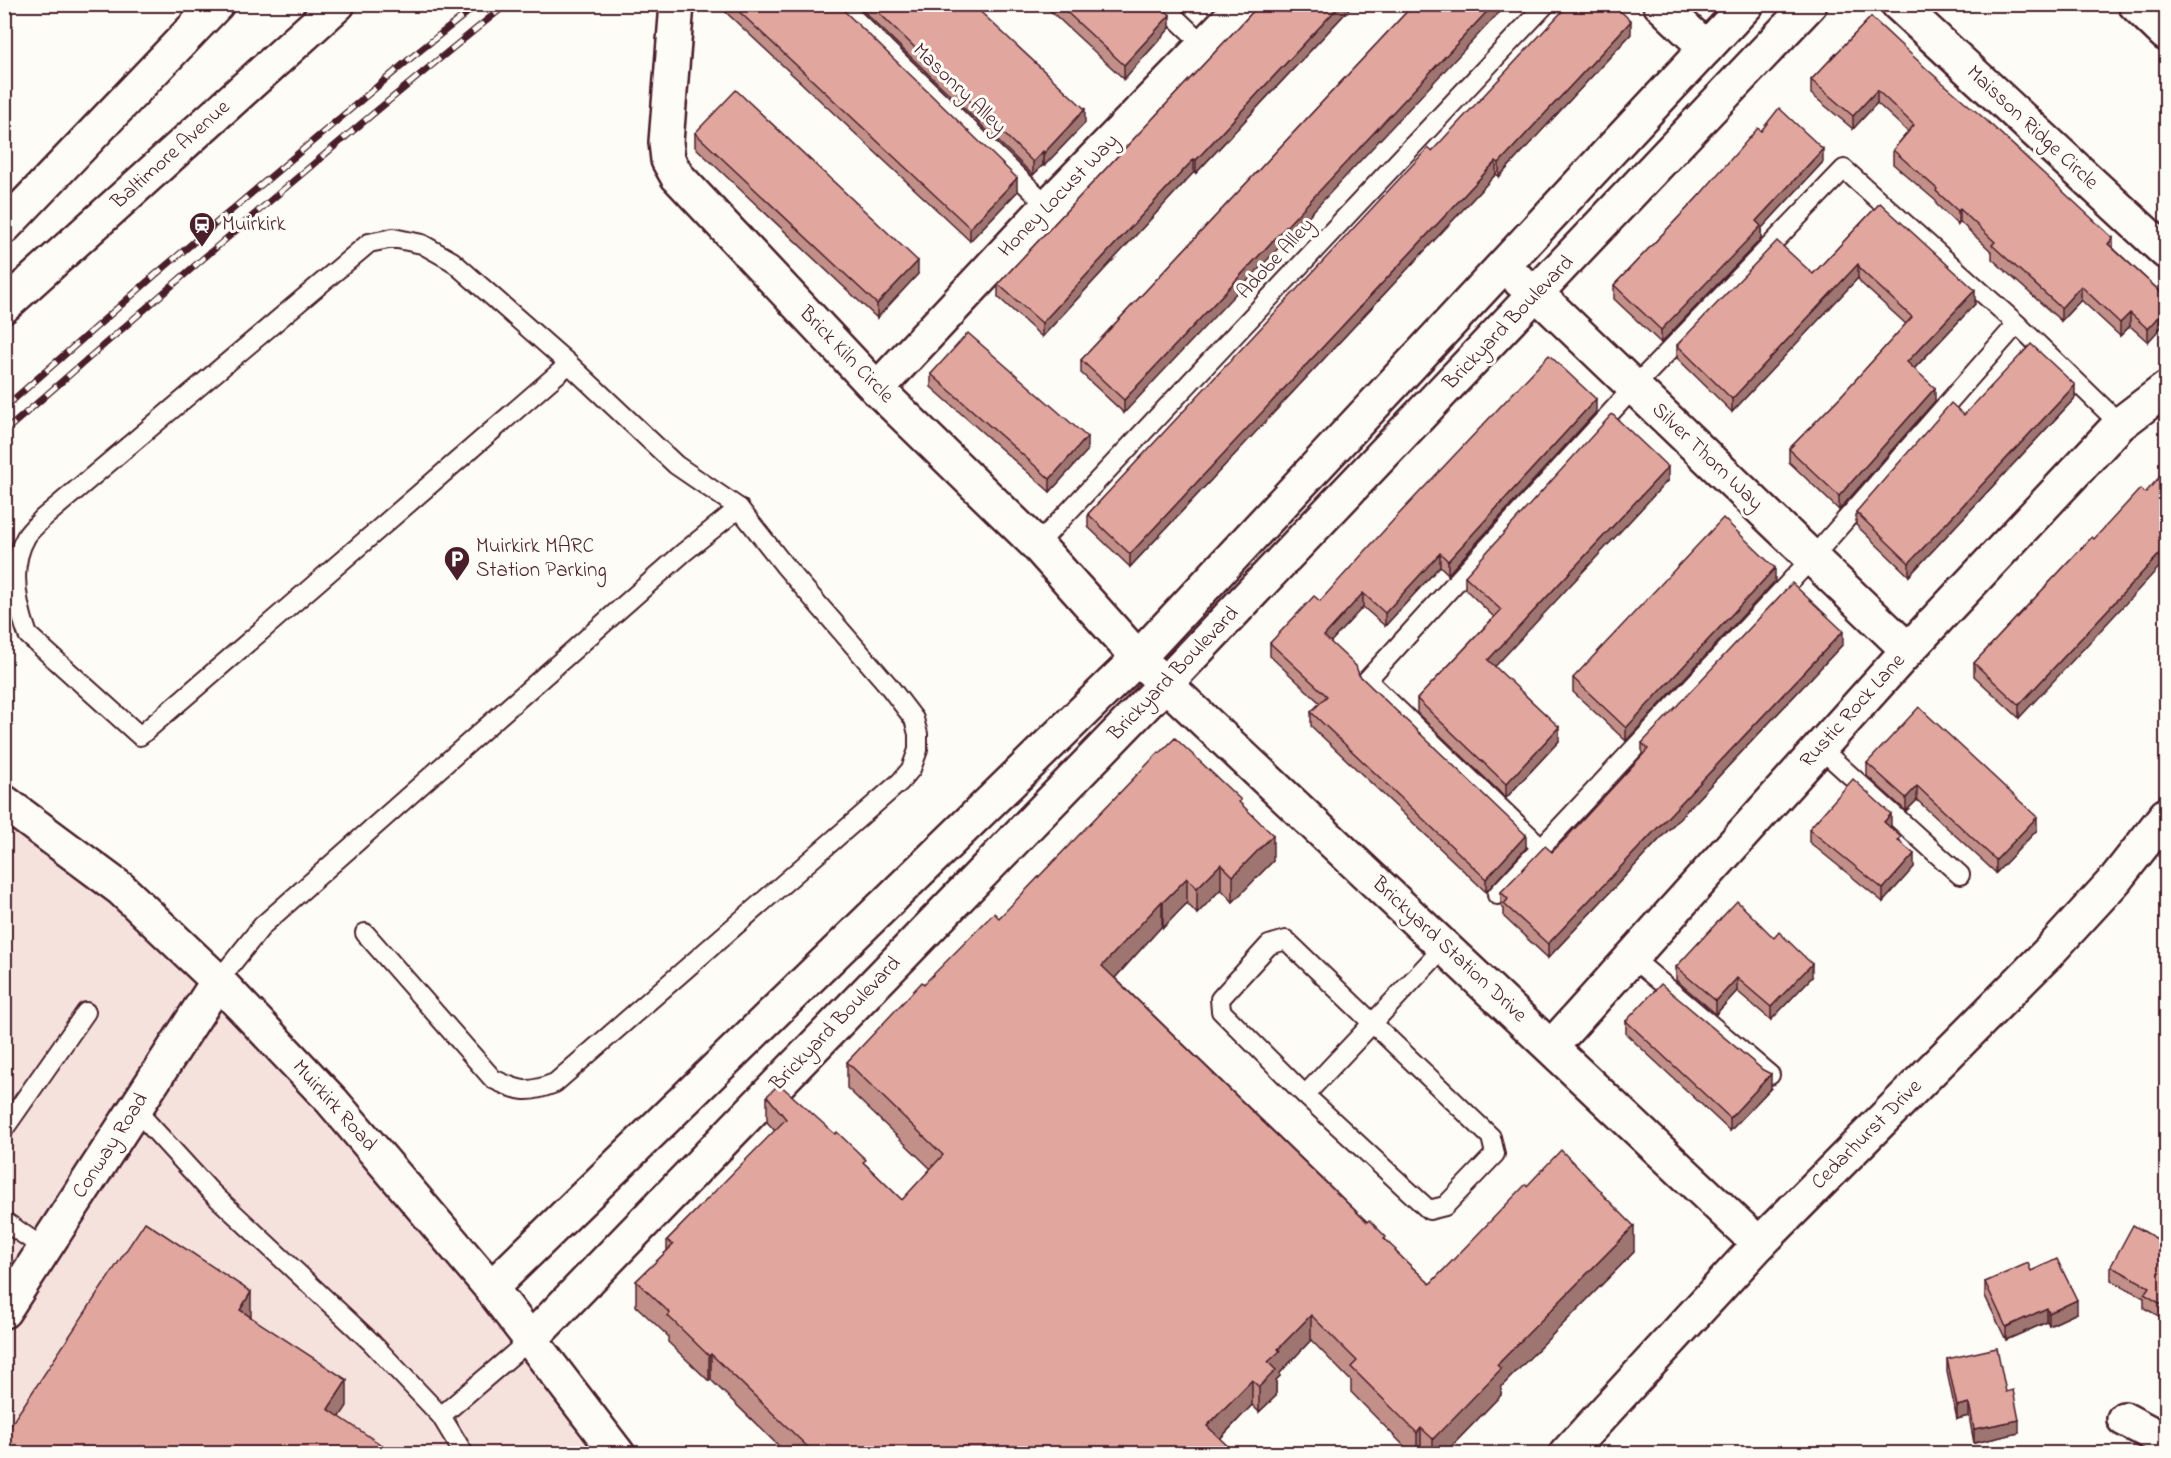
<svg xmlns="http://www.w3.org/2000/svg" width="2171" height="1458" viewBox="0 0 2171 1458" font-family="'Indie Flower',sans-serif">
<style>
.built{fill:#f5e2dd}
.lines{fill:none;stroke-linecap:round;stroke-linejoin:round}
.lane-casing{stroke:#4a1f2b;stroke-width:22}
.street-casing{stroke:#4a1f2b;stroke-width:38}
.secondary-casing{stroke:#4a1f2b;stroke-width:38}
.primary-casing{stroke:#4a1f2b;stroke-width:38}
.lane{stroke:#fdfcf7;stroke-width:18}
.street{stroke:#fdfcf7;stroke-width:33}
.secondary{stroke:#fdfcf7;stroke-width:33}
.primary{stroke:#fdfcf7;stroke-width:33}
.rail-casing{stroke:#4a1f2b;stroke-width:7}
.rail{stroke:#fdfcf7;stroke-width:4.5;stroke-dasharray:14;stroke-linecap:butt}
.wall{fill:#c29089;stroke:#4a1f2b;stroke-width:1.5}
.shaded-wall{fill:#9e756f;stroke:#4a1f2b;stroke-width:1.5}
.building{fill:#e1a79f;stroke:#4a1f2b;stroke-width:1.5}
.labels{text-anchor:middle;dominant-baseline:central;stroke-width:6;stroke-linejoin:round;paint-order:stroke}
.street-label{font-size:21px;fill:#4a1f2b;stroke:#fdfcf7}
.poi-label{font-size:21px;fill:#4a1f2b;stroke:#fdfcf7;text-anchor:start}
</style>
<rect width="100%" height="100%" fill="#fdfcf7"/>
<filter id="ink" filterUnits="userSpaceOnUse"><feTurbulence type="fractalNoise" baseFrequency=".0167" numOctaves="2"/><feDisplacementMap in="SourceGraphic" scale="12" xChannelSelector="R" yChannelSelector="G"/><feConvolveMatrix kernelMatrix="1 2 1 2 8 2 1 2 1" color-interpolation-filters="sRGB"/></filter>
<g filter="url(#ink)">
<polygon class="built" points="4,802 218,981 619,1453 5,1453"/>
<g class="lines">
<g class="lane-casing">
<g id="lane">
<polyline points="839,4 1048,206"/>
<polyline points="1161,4 1205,46"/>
<polyline points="1037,545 1546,4"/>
<polyline points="1820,748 1960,875"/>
<polyline points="1542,848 1367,680 1634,387 1844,169 2017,324 2120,424"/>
<polyline points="1497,895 1812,558 2017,324"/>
<path d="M365,933L493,1079C521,1092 527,1094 555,1083L900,782L911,769L918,750V734L914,719L888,685L784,565L739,508L676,465L569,364L452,261L422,244L393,238L369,243L350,259L42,519C37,525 30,530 26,537C9,566 17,605 28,635L140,736L569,364"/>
<polyline points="1631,957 1770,1075"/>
<polyline points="218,981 263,925 683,553 739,508"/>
<polyline points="1305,1095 1429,1210 1445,1206 1495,1154 1491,1137 1286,940 1269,945 1220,999 1221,1011 1305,1095 1445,946"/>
<polyline points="135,1109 210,1191 371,1342 441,1416 464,1454"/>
<polyline points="4,1129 86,1012"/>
<polyline points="4,1221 45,1249"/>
<polyline points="441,1416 531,1339"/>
</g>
</g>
<g class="street-casing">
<g id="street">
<polyline points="677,4 666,142 668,160 677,176 877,389 1037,545 1138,658 1759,1244"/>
<polyline points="1660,4 1706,48"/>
<polyline points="1898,4 2166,252"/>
<polyline points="2135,4 2166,34"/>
<polyline points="1520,281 1537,294 1908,650"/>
<polyline points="877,389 1048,206 1244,4"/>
<polyline points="1551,1047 1908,650 2120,424 2166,389"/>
<polyline points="491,1288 1138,658 1747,4"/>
<polyline points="4,1311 218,981"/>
<polyline points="531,1339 1166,683 1810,4"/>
<polyline points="2124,1419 2166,1441"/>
<polyline points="1566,1454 1759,1244 2048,953 2115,880 2166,815"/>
</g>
</g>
<g class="secondary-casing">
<polyline id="secondary" points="4,802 121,889 218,981 332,1101 491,1288 618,1454"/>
</g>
<g class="primary-casing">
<g id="primary">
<polyline points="4,227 217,4"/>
<polyline points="4,306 338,4"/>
</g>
</g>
<use href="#lane" class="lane"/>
<use href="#street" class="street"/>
<use href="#secondary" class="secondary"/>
<use href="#primary" class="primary"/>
<g class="rail-casing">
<g id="rail">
<polyline points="4,408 155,275 412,57 478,4"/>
<path d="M4,432C170,287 335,142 507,4"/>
</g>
</g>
<use href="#rail" class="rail"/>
</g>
<g class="wall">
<polygon points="717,4 837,4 1017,192 970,241"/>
<polygon points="856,4 972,4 1085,123 1044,166 1043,165 1033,175"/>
<polygon points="1043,4 1160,4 1170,28 1124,79"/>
<polygon points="1177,4 1192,4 1185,12"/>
<polygon points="1260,4 1354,4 1196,173 1194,172 1042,337 998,297 998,284"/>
<polygon points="1414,4 1124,413 1081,373 1081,360"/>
<polygon points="1871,17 2113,248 2166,297 2148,342 2130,326 2120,336 2081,300 2061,321 1992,259 1992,252 1960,222 1958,225 1936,204 1936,201 1893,164 1893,150 1908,132 1877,103 1853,129 1811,94 1811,80"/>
<polygon points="1631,34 1499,177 1496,174 1130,567 1088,527 1088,514 1432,151"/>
<polygon points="1761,131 1823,162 1761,229 1761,239 1661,343 1614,299 1614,285"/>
<polygon points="695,133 918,274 877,318 695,147"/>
<polygon points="1880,203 1975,304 1914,369 1935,401 1839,510 1789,462 1789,449 1840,397 1906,324 1861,283 1858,278 1732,412 1677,358 1677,345 1813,274"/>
<polygon points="931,374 1087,451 1050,492 931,387"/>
<polygon points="2075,398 1909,576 1856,525 1856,512 1964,415"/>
<polygon points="1596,412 1448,574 1440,566 1385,626 1363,607 1330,642 1359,675 1526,848 1486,892 1311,726 1311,712 1320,703 1270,656 1270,643 1320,601"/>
<polygon points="1668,480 1494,667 1559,741 1506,798 1417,713 1417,699 1494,617 1465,589 1465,576"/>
<polygon points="2092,537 2019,718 1974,676 1974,663"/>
<polygon points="1775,581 1626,741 1573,692 1573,678"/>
<polygon points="1843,644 1548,958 1504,917 1504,909 1501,906 1501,892 1552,852 1567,837 1642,755 1642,743"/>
<polygon points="1867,763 2037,830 1996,873 1917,800 1906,811 1867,776"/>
<polygon points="1241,804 1273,861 1233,902 1221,889 1197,914 1187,903 1163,928 1162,926 1115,978 1386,1240 1396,1252 1430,1284 1527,1186 1602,1195 1634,1252 1501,1387 1501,1395 1444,1454 1412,1454 1351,1392 1351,1381 1311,1340 1280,1373 1280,1376 1276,1380 1276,1396 1259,1412 1252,1405 1220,1439 1236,1454 787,1454 711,1380 709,1381 668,1342 668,1336 636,1306 636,1281 667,1251 667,1240 775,1131 767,1122 767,1096 866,1165 902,1200 931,1169 847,1088 847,1062 924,984 999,918"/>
<polygon points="1891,828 1901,842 1914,867 1883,902 1809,842 1809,829"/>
<polygon points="1676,967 1812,977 1771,1020 1737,991 1716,1014 1676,980"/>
<polygon points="1626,1021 1771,1088 1730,1131 1626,1034"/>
<polygon points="2166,1244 2166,1320 2144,1308 2144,1298 2111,1280 2111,1266"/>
<polygon points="2031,1271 2077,1313 2049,1326 2047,1322 2006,1340 1985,1296 1985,1282"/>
<polygon points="1947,1359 2006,1392 2019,1433 1974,1443 1969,1416 1957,1419 1947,1372"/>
</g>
<g class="shaded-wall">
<polygon points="1185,4 1192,4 1185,12"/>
<polygon points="1341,4 1354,4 1196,173 1196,160"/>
<polygon points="1494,4 1507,4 1124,413 1124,400"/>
<polygon points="1170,15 1170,28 1124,79 1124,65"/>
<polygon points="1631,21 1631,34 1499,177 1499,163"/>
<polygon points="1877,90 1877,103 1853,129 1853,116"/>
<polygon points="1085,109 1085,123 1044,166 1044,153"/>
<polygon points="1823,149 1823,162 1761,229 1761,239 1661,343 1661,330 1756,221"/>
<polygon points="1043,151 1043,165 1033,175 1033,162"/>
<polygon points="1194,159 1194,172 1042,337 1042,323"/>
<polygon points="1496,161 1496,174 1130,567 1130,554"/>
<polygon points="1017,178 1017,192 970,241 970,228"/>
<polygon points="1960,209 1960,222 1958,225 1958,211"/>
<polygon points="2113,238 2113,251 2108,244"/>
<polygon points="918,261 918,274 877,318 877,304"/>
<polygon points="1858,264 1858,278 1732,412 1732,399"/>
<polygon points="2081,286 2081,300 2061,321 2061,308"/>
<polygon points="1975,290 1975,304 1907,376 1907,362"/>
<polygon points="2166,309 2166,322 2148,342 2148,329"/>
<polygon points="2130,313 2130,326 2120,336 2120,323"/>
<polygon points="2075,385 2075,398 1909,576 1909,563"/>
<polygon points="1935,388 1935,401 1839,510 1839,496"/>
<polygon points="1596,399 1596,412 1448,574 1448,561"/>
<polygon points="1087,437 1087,451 1050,492 1050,479"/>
<polygon points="1668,467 1668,480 1488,674 1488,660"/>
<polygon points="2166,547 2166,560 2019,718 2019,705"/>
<polygon points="1440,553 1440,566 1385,626 1385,613"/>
<polygon points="1775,568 1775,581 1626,741 1626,728"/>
<polygon points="1363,593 1363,607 1324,649 1324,636"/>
<polygon points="1843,631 1843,644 1548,958 1548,944"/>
<polygon points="1559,727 1559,741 1506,798 1506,784"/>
<polygon points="1917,786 1917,800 1906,811 1906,798"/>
<polygon points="1891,814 1891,828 1884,822"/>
<polygon points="2037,817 2037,830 1996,873 1996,860"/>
<polygon points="1273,835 1273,861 1233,902 1233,876"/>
<polygon points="1526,835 1526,848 1486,892 1486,879"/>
<polygon points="1914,854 1914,867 1883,902 1883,889"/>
<polygon points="1221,864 1221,889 1197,914 1197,888"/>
<polygon points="1187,878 1187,903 1163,928 1163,902"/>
<polygon points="1162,901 1162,926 1102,992 1102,966"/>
<polygon points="1812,964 1812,977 1771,1020 1771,1007"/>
<polygon points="1737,978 1737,991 1716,1014 1716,1001"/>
<polygon points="1771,1074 1771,1088 1730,1131 1730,1118"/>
<polygon points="1634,1226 1634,1252 1501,1387 1501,1395 1444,1454 1433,1454 1433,1439 1497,1365"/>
<polygon points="251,1292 251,1318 240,1310"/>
<polygon points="2077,1300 2077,1313 2049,1326 2049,1313"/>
<polygon points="2047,1308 2047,1322 2006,1340 2006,1327"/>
<polygon points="1311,1315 1311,1340 1280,1373 1280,1376 1276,1380 1276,1396 1259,1412 1259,1387 1268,1362 1278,1349"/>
<polygon points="711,1354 711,1380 709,1381 709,1356"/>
<polygon points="347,1380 347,1406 328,1435 328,1409"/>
<polygon points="1252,1380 1252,1405 1207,1452 1207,1426"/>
<polygon points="1969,1403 1969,1416 1957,1419 1957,1406"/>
<polygon points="2019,1420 2019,1433 1974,1443 1974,1429"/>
<polygon points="1421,1428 1421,1454 1417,1454 1417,1433"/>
</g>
<g class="building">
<polygon points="731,4 837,4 1017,178 970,228"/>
<polygon points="870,4 972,4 1085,109 1044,153 1043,151 1033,162"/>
<polygon points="1058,4 1160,4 1170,15 1124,65"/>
<polygon points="1260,4 1341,4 1196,160 1194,159 1042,323 998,284"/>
<polygon points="1414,4 1494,4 1124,400 1081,360"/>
<polygon points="1569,4 1613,4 1631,21 1499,163 1496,161 1130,554 1088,514 1428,148 1432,151"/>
<polygon points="1871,17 1929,71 1986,120 2113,238 2108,244 2166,297 2166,309 2148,329 2130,313 2120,323 2081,286 2061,308 1992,245 1995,242 1960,209 1958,211 1936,191 1937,189 1893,150 1914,125 1877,90 1853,116 1811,80"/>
<polygon points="736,90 918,261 877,304 695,133"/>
<polygon points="1779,108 1823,149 1756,221 1761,226 1661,330 1614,285 1697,198 1758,128 1761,131"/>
<polygon points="1880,203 1975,290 1907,362 1935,388 1839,496 1789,449 1840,397 1912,317 1861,270 1858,264 1732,399 1677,345 1777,241 1813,274"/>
<polygon points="968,333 1087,437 1050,479 931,374"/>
<polygon points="2031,344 2075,385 1909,563 1856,512 1951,403 1964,415"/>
<polygon points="1549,355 1596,399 1448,561 1440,553 1385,613 1363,593 1324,636 1356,666 1359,675 1526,835 1486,879 1311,712 1327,696 1270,643 1314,596 1320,601 1399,514"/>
<polygon points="1612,414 1668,467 1488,660 1559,727 1506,784 1417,699 1501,610 1465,576"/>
<polygon points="2166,470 2166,547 2019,705 1974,663 2092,537 2094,539 2140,489 2145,493"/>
<polygon points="1723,518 1775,568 1626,728 1573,678"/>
<polygon points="1792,583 1843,631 1548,944 1504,904 1508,899 1501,892 1545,846 1552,852 1567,837 1648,749 1642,743"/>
<polygon points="1919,707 2037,817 1996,860 1917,786 1906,798 1867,763"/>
<polygon points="1175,738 1241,800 1239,802 1273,835 1233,876 1221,864 1197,888 1187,878 1163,902 1162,901 1102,966 1323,1180 1367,1222 1369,1220 1386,1237 1384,1239 1396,1250 1395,1251 1430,1284 1526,1184 1527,1186 1561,1150 1602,1192 1601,1193 1634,1226 1497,1365 1501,1369 1433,1439 1421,1428 1417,1433 1351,1367 1357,1361 1311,1315 1278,1349 1280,1351 1268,1362 1276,1370 1259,1387 1252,1380 1207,1426 1236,1454 809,1454 812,1451 711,1354 709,1356 668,1316 670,1313 636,1281 673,1245 667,1240 786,1119 767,1096 779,1084 835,1134 837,1132 866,1160 863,1162 902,1200 943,1155 847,1062 922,982 924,984 994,913 999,918 1159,752 1160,753"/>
<polygon points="1853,779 1891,814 1884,822 1901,837 1898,840 1914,854 1883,889 1809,829"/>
<polygon points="1737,901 1774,938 1779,932 1812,964 1771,1007 1737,978 1716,1001 1676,967"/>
<polygon points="1661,984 1763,1070 1771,1074 1730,1118 1626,1021"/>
<polygon points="145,1222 251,1292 240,1310 347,1380 328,1409 395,1454 4,1453 4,1435"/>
<polygon points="2133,1225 2166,1244 2166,1307 2144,1294 2149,1287 2111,1266"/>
<polygon points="2057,1259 2077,1300 2049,1313 2047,1308 2006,1327 1985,1282 2028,1263 2031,1271"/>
<polygon points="1997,1348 2006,1392 2013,1390 2019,1420 1974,1429 1969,1403 1957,1406 1947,1359"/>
</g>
</g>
<defs>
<g id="station-pin" transform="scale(1.35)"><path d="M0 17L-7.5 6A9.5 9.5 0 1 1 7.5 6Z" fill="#4a1f2b" stroke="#fdfcf7"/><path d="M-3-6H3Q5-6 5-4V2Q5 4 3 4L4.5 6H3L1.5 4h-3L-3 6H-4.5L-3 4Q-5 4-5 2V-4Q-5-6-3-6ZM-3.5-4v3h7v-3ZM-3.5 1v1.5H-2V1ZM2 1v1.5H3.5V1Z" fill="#fff"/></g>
<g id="parking-pin" transform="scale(1.35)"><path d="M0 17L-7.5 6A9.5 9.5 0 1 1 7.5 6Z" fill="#4a1f2b" stroke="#fdfcf7"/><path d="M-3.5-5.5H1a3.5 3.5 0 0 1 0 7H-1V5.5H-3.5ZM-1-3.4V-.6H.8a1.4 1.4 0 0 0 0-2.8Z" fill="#fff"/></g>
</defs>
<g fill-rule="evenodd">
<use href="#station-pin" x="202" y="225"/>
<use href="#parking-pin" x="457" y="559"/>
</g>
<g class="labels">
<g class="street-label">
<text transform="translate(959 89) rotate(44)">Masonry Alley</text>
<text transform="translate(2032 128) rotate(43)">Maisson Ridge Circle</text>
<text transform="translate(171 155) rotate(-42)">Baltimore Avenue</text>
<text transform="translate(1059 196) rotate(-46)">Honey Locust Way</text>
<text transform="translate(1276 259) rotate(-47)">Adobe Alley</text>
<text transform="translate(1509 323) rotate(-46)">Brickyard Boulevard</text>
<text transform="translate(846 355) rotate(46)">Brick Kiln Circle</text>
<text transform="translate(1707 457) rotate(44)">Silver Thorn Way</text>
<text transform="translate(1174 674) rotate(-46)">Brickyard Boulevard</text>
<text transform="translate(1853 711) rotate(-48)">Rustic Rock Lane</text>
<text transform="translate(1449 950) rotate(43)">Brickyard Station Drive</text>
<text transform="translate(836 1024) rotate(-46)">Brickyard Boulevard</text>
<text transform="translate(334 1106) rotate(48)">Muirkirk Road</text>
<text transform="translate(1867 1135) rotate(-45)">Cedarhurst Drive</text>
<text transform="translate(111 1146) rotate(-57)">Conway Road</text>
</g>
<g class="poi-label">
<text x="222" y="225">Muirkirk</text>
<text x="476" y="547">Muirkirk MARC<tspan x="476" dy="24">Station Parking</tspan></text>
</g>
</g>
<rect width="2171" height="1458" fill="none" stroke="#fdfcf7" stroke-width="24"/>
<rect x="12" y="12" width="2147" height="1434" fill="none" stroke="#4a1f2b" stroke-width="2" filter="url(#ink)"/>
</svg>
